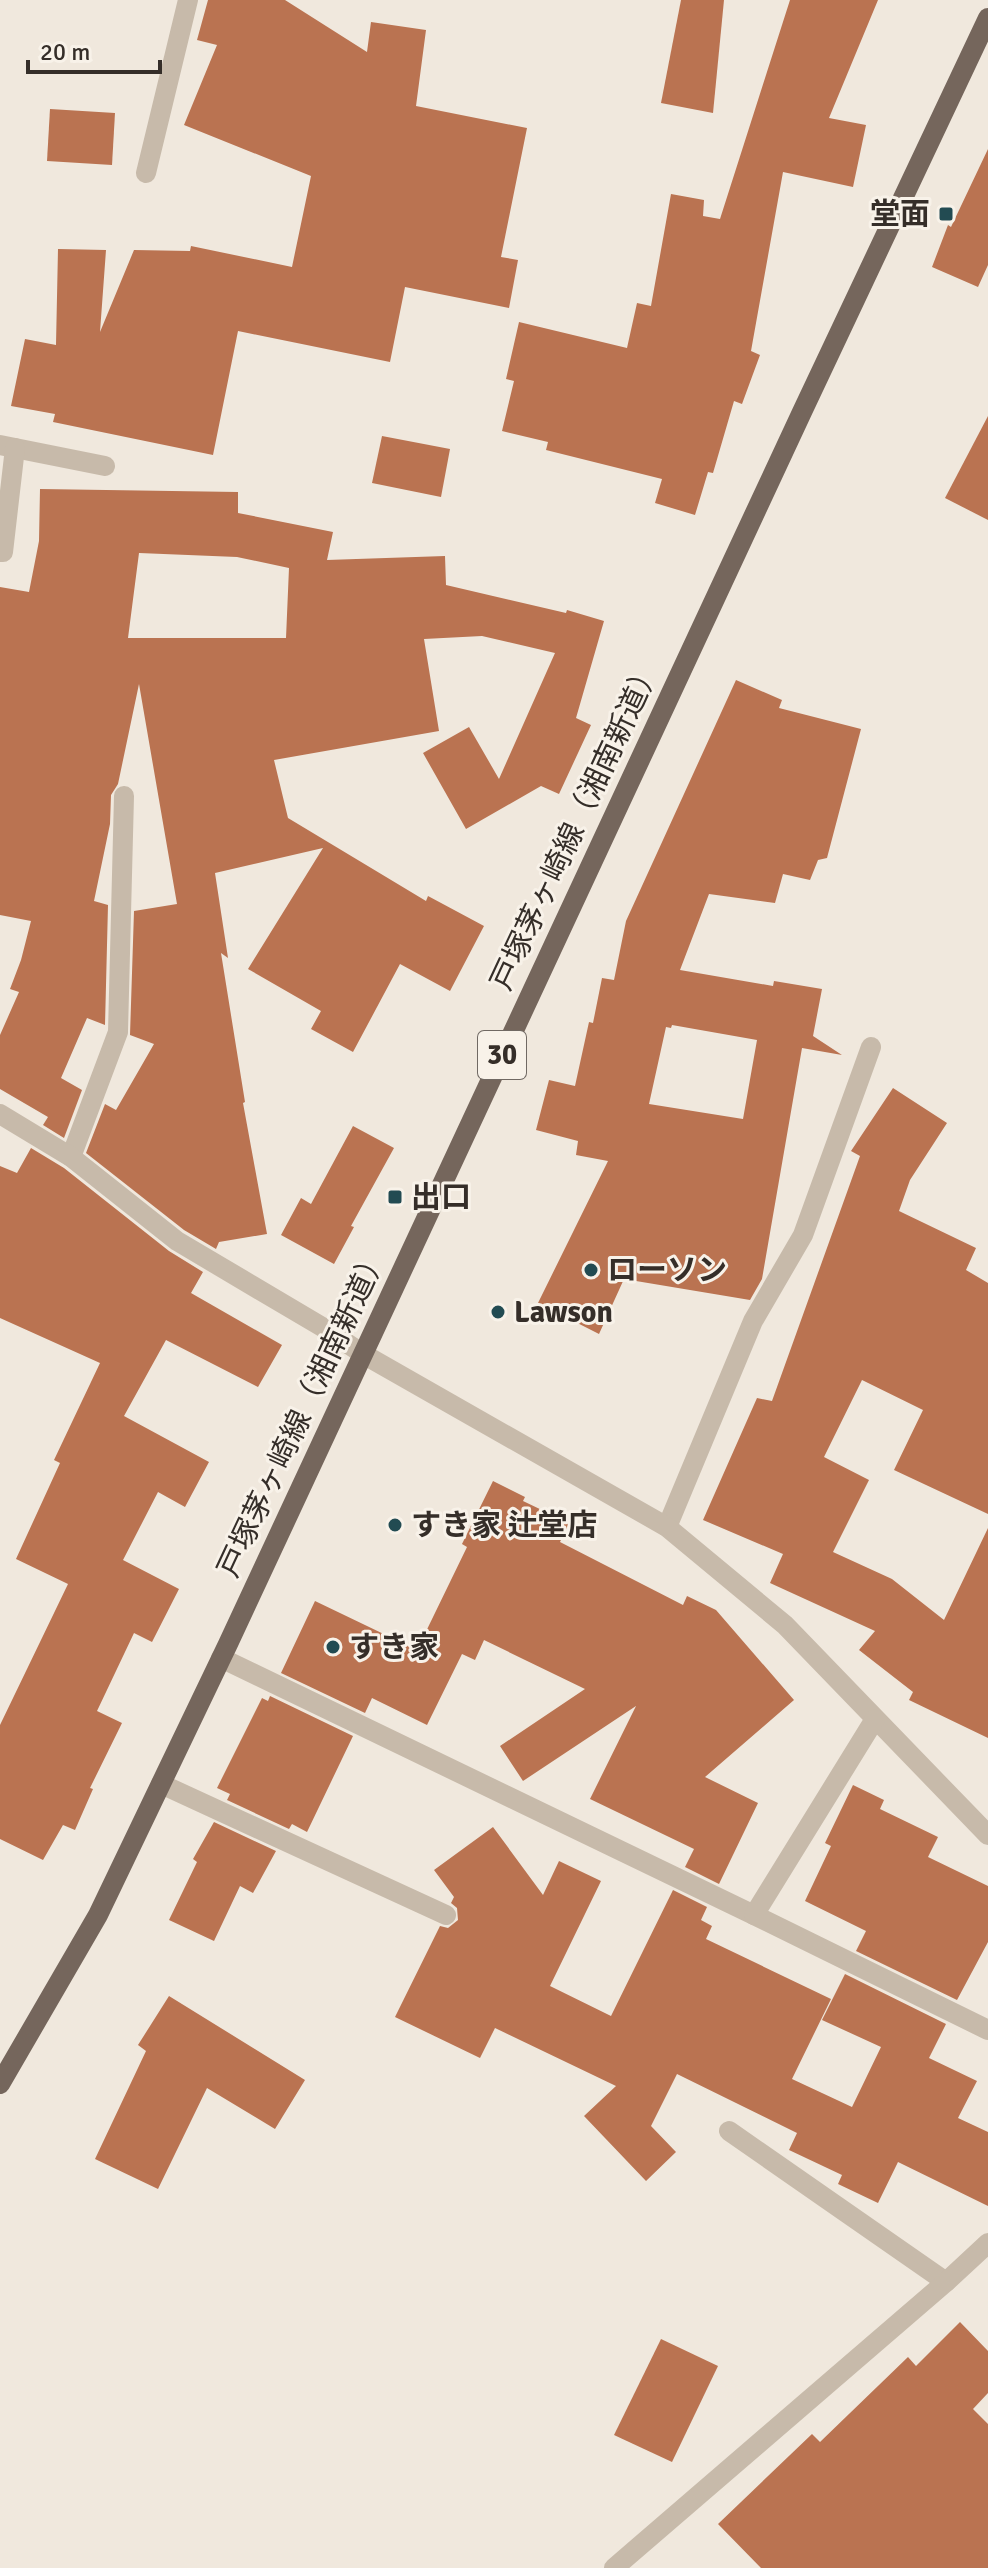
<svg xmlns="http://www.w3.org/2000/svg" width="988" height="2568" viewBox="0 0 988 2568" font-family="Signika,'Noto Sans JP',sans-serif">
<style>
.building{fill:#ba7351;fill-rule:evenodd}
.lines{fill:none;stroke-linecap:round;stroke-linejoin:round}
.service{stroke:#c7baaa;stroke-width:20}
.minor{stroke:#c7baaa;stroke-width:20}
.primary{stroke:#75665c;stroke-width:20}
.poi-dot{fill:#224b52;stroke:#f8f2e9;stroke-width:3}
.labels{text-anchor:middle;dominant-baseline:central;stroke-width:6;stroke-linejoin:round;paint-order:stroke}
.shield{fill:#f8f2e9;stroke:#706963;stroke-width:2}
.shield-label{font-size:28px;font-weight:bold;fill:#352e29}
.poi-label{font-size:30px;font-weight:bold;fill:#352e29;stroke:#f8f2e9;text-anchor:start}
.street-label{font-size:30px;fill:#352e29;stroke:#f8f2e9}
</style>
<rect width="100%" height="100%" fill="#f0e8dd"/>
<g class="building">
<polygon points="208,0 285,0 367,52 371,22 426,30 416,106 527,128 501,257 518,260 509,308 405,287 390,362 238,331 213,455 53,422 55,414 11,406 25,339 56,345 58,249 106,250 100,332 134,250 190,251 191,246 292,267 311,176 184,125 217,45 197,40"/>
<polygon points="681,0 724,0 713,113 661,103"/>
<polygon points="790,0 878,0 829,118 866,125 853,187 783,172 751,351 760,355 742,404 734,401 713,473 708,472 695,515 655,503 662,479 546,450 548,442 502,431 514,381 506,379 519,322 627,348 637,303 651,306 671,194 704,200 703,216 720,219"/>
<polygon points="50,109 115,113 112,165 47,161"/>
<polygon points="988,149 988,265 978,287 932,267 948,225 951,227"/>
<polygon points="988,416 988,520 945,498"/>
<polygon points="382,436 450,449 441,497 372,483"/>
<path d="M40,489L238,492V513L333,532L327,560L445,556L446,585L566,613L567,610L604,621L576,718L591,725L559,794L541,786L466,829L423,753L469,727L499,779L555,653L482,636L424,639L439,731L274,760L288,818L426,901L428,896L484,926L450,991L400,964L353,1052L311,1029L321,1011L248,969L323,848L215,873L228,958L221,953L245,1102L243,1103L267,1234L219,1242L216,1249L184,1230L86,1153L105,1104L116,1110L154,1044L130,1035L134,911L177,904L139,684L118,784L111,795L110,824L94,901L108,905L105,1025L87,1018L61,1078L82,1090L64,1138L43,1125L48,1117L0,1089V1035L19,992L10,989L21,960L31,921L0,915V587L29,592L39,541ZM139,553L237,557L289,568L286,638H128Z"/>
<path d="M736,680L782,700L779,708L861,729L827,858L818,860L810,880L783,874L775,903L709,894L680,970L773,986L774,981L822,989L813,1036L842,1055L802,1048L762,1279L750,1300L624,1279L599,1334L538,1303L608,1161L576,1155L578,1141L536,1130L549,1080L575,1086L589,1022L593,1023L602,978L614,980L626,921ZM672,1025L757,1040L743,1119L649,1104L666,1027L671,1028Z"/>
<polygon points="893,1088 947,1123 910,1180 899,1211 976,1248 966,1270 988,1283 988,1514 894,1470 923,1410 862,1380 824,1457 869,1480 833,1552 892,1579 944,1620 988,1528 988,1738 909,1700 913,1692 859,1650 875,1631 770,1583 783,1554 703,1520 757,1398 772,1401 860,1156 851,1151"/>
<polygon points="353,1126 394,1148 351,1226 354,1227 334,1264 281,1235 301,1198 311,1204"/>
<polygon points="31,1148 64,1168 169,1251 203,1272 191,1293 282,1345 258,1387 166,1340 124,1416 209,1462 185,1507 158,1492 123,1560 179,1589 152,1642 134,1633 97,1711 122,1723 90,1788 93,1789 75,1830 63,1825 43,1860 0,1839 0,1725 68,1584 16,1559 60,1463 54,1460 100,1363 0,1318 0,1166 17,1173"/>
<polygon points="493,1481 525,1497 523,1501 569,1523 560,1542 683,1605 687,1596 716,1610 794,1700 705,1777 758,1803 719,1884 685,1867 694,1849 590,1799 636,1706 523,1781 500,1746 585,1689 484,1640 475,1660 462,1654 427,1725 372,1698 365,1713 281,1673 315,1601 417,1650 467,1547 462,1544"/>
<polygon points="270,1696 353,1736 307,1832 292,1824 289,1829 227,1800 230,1794 217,1788 262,1698 268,1701"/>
<polygon points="853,1785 884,1800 880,1809 938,1837 928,1857 988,1886 988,1942 957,2000 856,1951 866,1931 805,1901 831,1846 825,1843"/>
<polygon points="214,1822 276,1851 253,1893 240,1886 214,1941 169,1920 197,1862 193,1859"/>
<polygon points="493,1827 543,1895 559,1861 601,1881 550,1986 611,2016 673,1890 707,1907 701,1920 712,1926 706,1939 831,1999 792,2079 852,2107 881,2047 822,2020 845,1974 946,2024 929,2058 977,2081 958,2118 988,2132 988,2206 898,2162 878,2203 838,2184 842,2175 789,2150 797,2133 677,2074 651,2126 676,2152 646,2181 584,2116 616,2086 495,2028 480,2058 395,2017 440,1926 448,1928 458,1920 457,1908 451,1903 454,1897 434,1870"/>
<polygon points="169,1996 305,2080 275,2129 207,2088 158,2189 95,2159 146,2051 138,2045"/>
<polygon points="960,2322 988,2351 988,2393 973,2409 988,2424 988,2568 761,2568 718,2524 812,2434 820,2442 908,2357 916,2366"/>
<polygon points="661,2339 718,2366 672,2462 614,2435"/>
</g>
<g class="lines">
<g class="service">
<polyline points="146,173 188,0"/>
<polyline points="71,1157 118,1032 124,796"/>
<polyline points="667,1527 753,1321 803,1235 871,1047"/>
<polyline points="221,1658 754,1915"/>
<polyline points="161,1784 446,1915"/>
<polyline points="729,2131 946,2282"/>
</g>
<g class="minor">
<polyline points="0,445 105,466"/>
<polyline points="0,552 3,552 15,448"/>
<polyline points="0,1114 71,1157 177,1241 324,1328 363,1354 667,1527 785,1625 988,1835"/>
<polyline points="875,1719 754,1915 988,2030"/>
<polyline points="614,2568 946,2282 988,2243"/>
</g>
<polyline class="primary" points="0,2084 98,1915 228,1644 802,412 988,18"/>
</g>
<g class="poi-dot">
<rect x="938" y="206" width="16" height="16" rx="4"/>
<rect x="387" y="1189" width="16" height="16" rx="4"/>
<circle cx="591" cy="1270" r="8"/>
<circle cx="498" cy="1312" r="8"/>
<circle cx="395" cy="1525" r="8"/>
<circle cx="333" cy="1647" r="8"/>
</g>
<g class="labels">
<rect class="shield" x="478" y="1031" width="48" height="48" rx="6"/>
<g class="shield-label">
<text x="502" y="1055">30</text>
</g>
<g class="poi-label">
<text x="930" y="214" text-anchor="end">堂面</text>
<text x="411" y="1197">出口</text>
<text x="607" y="1270">ローソン</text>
<text x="514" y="1312">Lawson</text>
<text x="411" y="1525">すき家 辻堂店</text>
<text x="349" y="1647">すき家</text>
</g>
<g class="street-label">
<text transform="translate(576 825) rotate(-65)">戸塚茅ヶ崎線（湘南新道）</text>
<text transform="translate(303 1412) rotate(-65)">戸塚茅ヶ崎線（湘南新道）</text>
</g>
</g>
<path d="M28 60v12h132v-12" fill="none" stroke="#352e29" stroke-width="4"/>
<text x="40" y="60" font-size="24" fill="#352e29" stroke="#f8f2e9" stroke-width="6" paint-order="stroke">20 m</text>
</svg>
